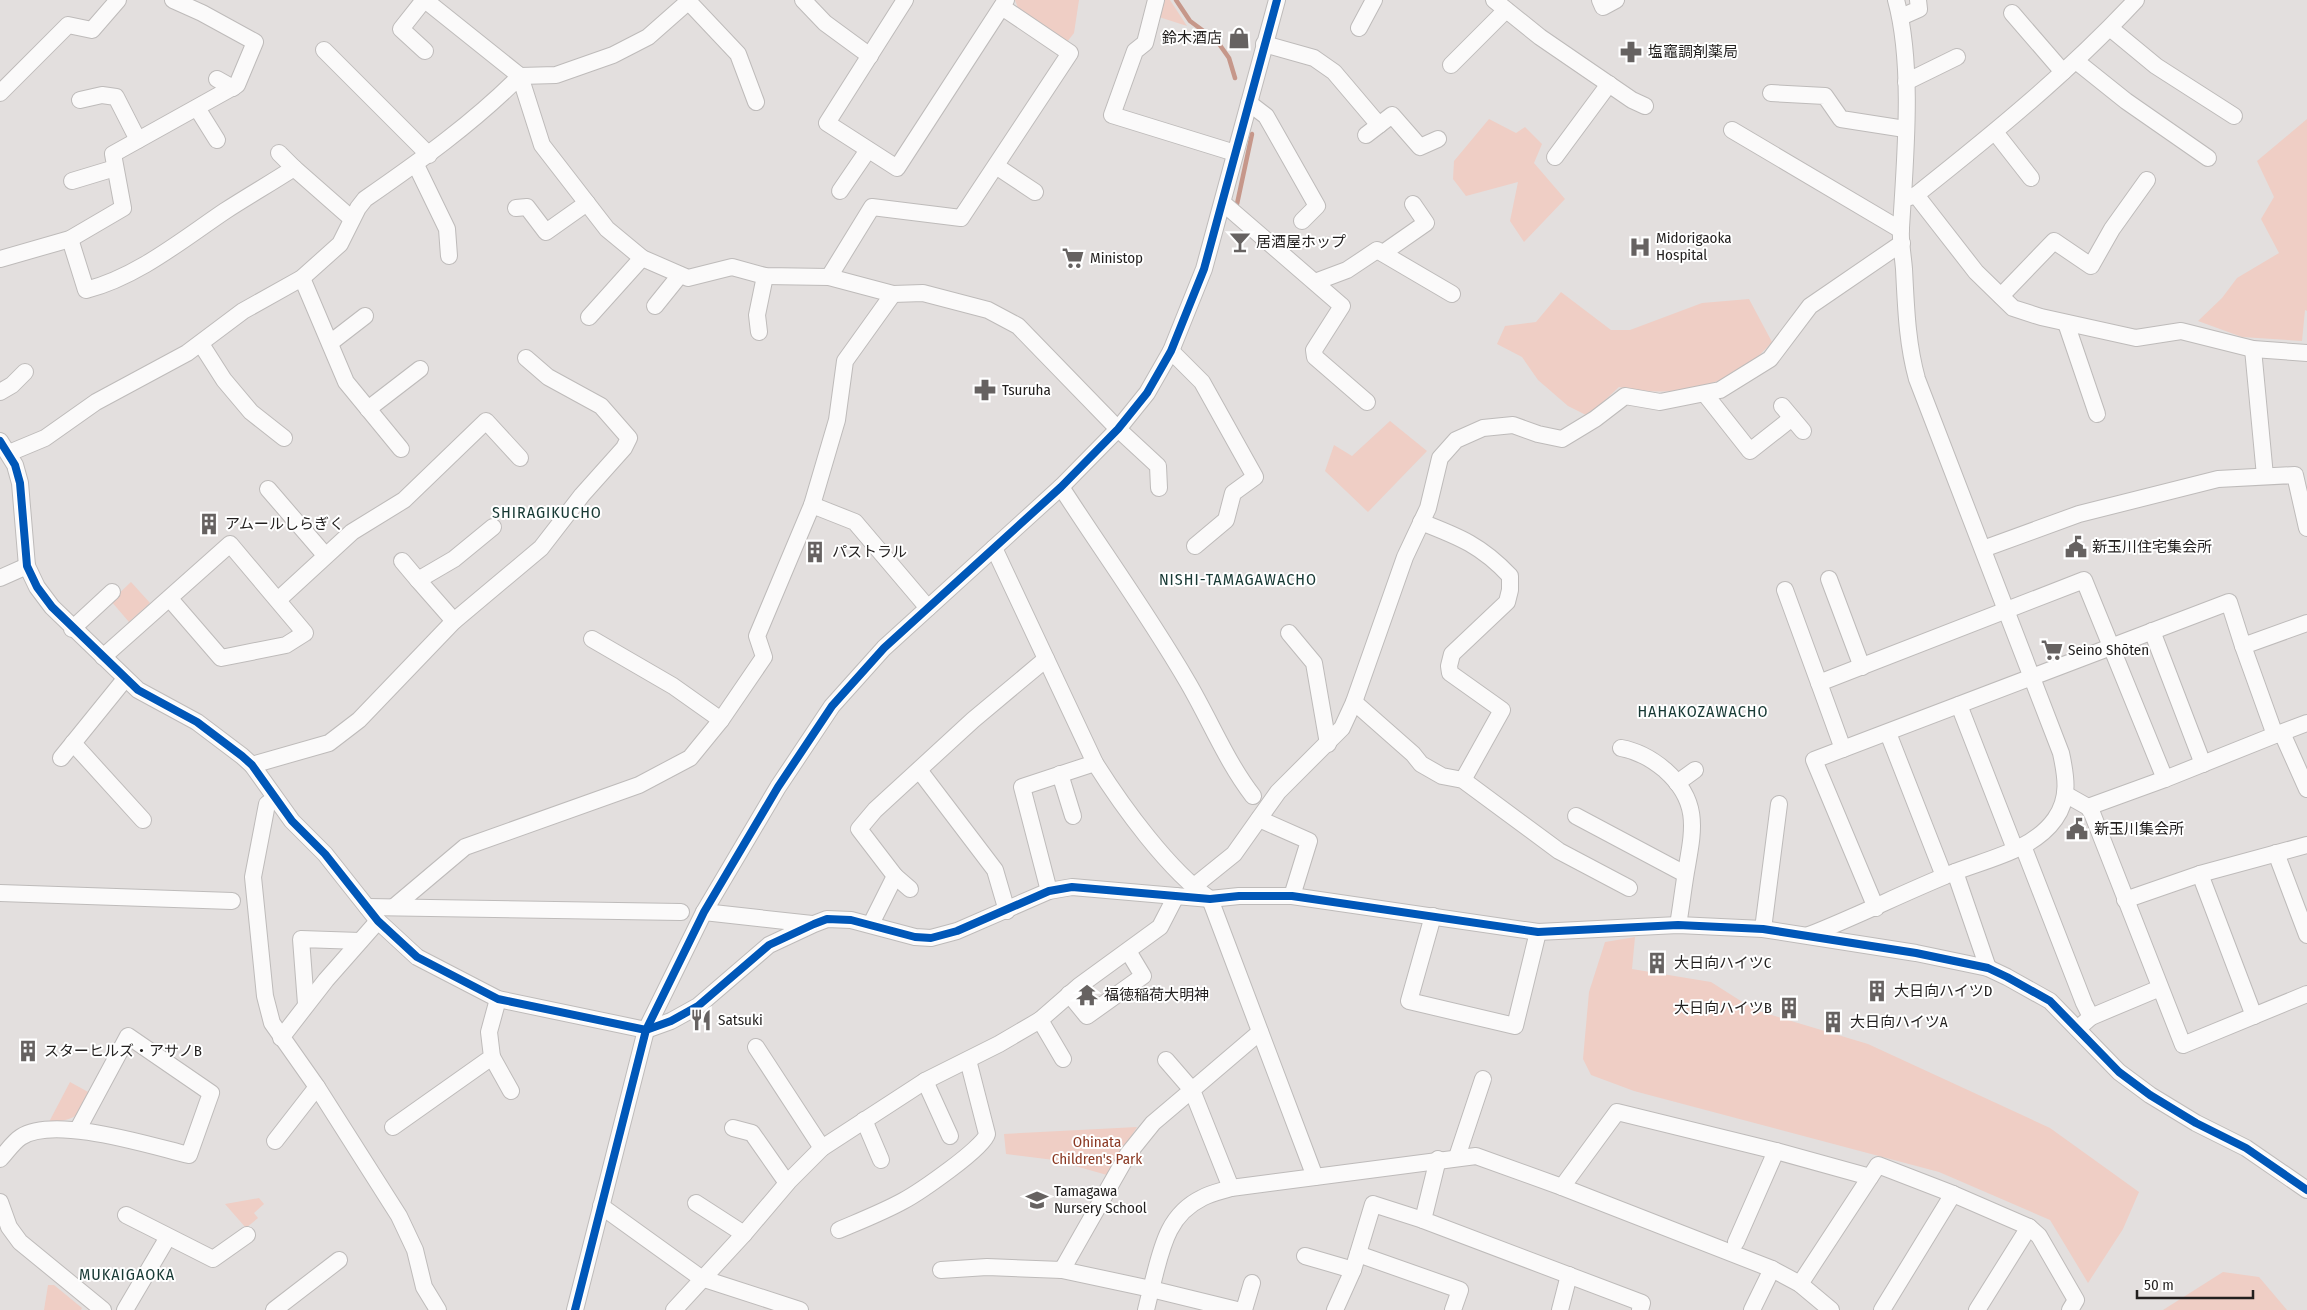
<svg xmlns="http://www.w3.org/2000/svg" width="2307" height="1310" viewBox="0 0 2307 1310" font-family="'Fira Sans Condensed','Noto Sans JP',sans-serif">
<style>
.green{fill:#efcec5}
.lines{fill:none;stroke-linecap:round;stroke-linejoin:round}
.stream{stroke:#c6978a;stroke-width:4.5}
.minor-casing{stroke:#bebbba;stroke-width:18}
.minor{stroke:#fbfafa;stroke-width:16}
.cycleway-casing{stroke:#fff;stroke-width:11}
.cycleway{stroke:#0057b8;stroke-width:8}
.labels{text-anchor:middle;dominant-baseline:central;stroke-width:4;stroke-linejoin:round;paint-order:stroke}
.poi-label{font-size:15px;fill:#221f1e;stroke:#fff;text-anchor:start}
.park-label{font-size:15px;fill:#8b3923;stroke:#fff}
.neighbourhood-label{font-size:16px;letter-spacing:1px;fill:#173934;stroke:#fff}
</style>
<rect width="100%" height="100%" fill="#e3dfde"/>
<g class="green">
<polygon points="1015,0 1079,0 1074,33 1067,42 1018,8"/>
<polygon points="1164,0 1170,0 1187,26 1159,17"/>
<polygon points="1489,119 1516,133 1525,127 1542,144 1534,163 1565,199 1524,242 1510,221 1518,182 1466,196 1453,179 1454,161"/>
<polygon points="2307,119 2307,311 2305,310 2302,341 2242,337 2198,321 2222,298 2237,278 2279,253 2261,219 2274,197 2257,161"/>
<path d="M1561,292L1611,330H1630L1702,303L1749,299L1772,342C1733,388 1675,399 1619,387L1588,416L1568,406L1538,380L1522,357L1497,344L1505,326L1536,322Z"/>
<polygon points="1390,421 1427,451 1368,512 1325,471 1334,445 1352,456"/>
<polygon points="131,582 150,603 129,622 111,601"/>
<polygon points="1635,937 1632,969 1711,982 1755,1010 1868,1044 2050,1128 2139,1192 2123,1229 2088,1283 2050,1220 1939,1172 1634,1091 1591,1075 1583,1059 1589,992 1605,942"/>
<path d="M70,1082L90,1093C78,1117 76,1120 49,1122Z"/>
<polygon points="1137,1127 1107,1175 1054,1160 1006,1154 1004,1134"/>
<polygon points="259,1198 264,1204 254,1213 258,1218 246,1228 225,1204"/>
<polygon points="2223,1272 2259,1277 2287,1310 2163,1310"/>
<polygon points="48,1285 54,1285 82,1308 81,1310 44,1310"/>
</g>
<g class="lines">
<g class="stream">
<polyline points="1176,0 1190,21 1217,41 1229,58 1235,78"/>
<polyline points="1237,204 1252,134"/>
</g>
<g class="minor-casing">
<g id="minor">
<polyline points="424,0 401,29 425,51"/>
<polyline points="425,0 520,76 556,75 613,55 648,37 690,0"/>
<polyline points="803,0 825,23 870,56"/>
<polyline points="905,0 827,123 897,168 1006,0"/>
<polyline points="1156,0 1145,43 1135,51 1112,115 1235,153"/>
<polyline points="1494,0 1540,37 1632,100 1645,106"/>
<polyline points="1600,0 1603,7 1616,0"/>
<polyline points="688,1 738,54 756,102"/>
<polyline points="2012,13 2063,72"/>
<polyline points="1901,17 1919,9 1918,0"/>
<polyline points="1359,28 1374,0"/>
<polyline points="2110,28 2156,66 2234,116"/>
<polyline points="1264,44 1314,58 1334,72 1379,125 1392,115 1420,147 1438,139"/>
<polyline points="324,50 429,155"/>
<polyline points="2076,61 2126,101 2208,158"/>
<polyline points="1451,65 1506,10"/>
<polyline points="217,79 233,88"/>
<polyline points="1906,82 1957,57"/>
<polyline points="0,93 68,25 92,30 118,0"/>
<polyline points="1771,93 1825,96 1841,119 1905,129"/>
<polyline points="80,100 102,95 116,97 138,140"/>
<polyline points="1249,103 1266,116 1317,206 1302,221"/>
<polyline points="197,108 217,140"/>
<polyline points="1732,130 1901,230"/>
<polyline points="1995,132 2031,178"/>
<polyline points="1366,135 1379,125"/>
<polyline points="279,153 294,168"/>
<polyline points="1555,157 1609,84"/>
<polyline points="416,165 447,229 449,256"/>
<polyline points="996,166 1035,192"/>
<polyline points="72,181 115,168"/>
<polyline points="840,191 868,150"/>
<path d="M1916,195C1993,134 2069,72 2136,0"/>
<polyline points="1904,199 1916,195 1976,272 2013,308 2041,317 2136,338 2181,331 2253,349 2307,353"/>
<polyline points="1223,203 1342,306 1314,350 1315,357 1367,402"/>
<polyline points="516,208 527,207 546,232 587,203"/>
<path d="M70,239L86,290C137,277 182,240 225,211C248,196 271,183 294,168L352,219"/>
<polyline points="1383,253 1426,223 1413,204"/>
<polyline points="0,259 70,239 123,208 113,154 237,85 255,42 202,13 173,0"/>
<polyline points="829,277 872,207 961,218 1070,53 1002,7"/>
<polyline points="302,278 346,382 401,449"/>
<polyline points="1315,282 1347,270 1377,250 1452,294"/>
<polyline points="2001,296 2054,241 2091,266 2112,229 2147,180"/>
<polyline points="655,306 680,275"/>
<polyline points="589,317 642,258"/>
<polyline points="2066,323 2097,414"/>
<polyline points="759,332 757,315 765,276"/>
<polyline points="330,343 365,316"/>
<polyline points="201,344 224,380 251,412 284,438"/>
<polyline points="2253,349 2265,476"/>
<polyline points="1171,351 1202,382 1255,477 1233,493 1226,520 1195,546"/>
<polyline points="0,392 12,385 25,372"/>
<polyline points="1705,394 1750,451 1792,418"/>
<polyline points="1782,406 1803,431"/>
<polyline points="368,409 420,369"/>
<polyline points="0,441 15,465 20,483 27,566 37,587 52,607 138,690 197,722 242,756 252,765 292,821 325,854 378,921 417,957 498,999 646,1030 671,1021 698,1006 769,945 814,924 827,919 851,920 915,937 931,938 957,931 1049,891 1072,887 1210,899 1239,896 1292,896 1538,932 1678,925 1763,929 1916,953 1988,968 2007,977 2050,1001 2119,1072 2150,1095 2196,1123 2246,1148 2307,1190"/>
<path d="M9,453L45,438L96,402L187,353L243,311L302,278L340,244L358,208L365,199C420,161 473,123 520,76L542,145L607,229L642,258L688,278L732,267L765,276L829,277L893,294L923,293L988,310L1018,326L1118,429L1158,466L1159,488"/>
<path d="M1061,487C1103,552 1148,614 1187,681C1210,720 1226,761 1253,796"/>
<polyline points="268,489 325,555"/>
<polyline points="812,505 855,522 928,608"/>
<path d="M1421,522C1460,537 1482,546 1510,576V590L1507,602L1452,654L1449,666L1450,673L1502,710L1463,780"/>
<path d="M994,548L1095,763C1122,806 1169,871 1210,899L1315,1177L1476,1156L1562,1187L1772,1269L1800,1284L1831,1310"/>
<polyline points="1983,549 2079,514 2218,479 2295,475 2307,528"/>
<polyline points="402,561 418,580"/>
<polyline points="0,578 27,566"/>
<polyline points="1829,579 1862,667"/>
<polyline points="1785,590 1819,683"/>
<polyline points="278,600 352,532 404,500 486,421 520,458"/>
<polyline points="454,621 418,580 454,559 493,527"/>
<polyline points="72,629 112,592"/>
<polyline points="2152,631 2203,764"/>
<polyline points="1289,633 1314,663 1328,744"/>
<polyline points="592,639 673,686 721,720"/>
<polyline points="103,657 230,544 305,633 286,645 221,658 170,599"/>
<polyline points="1354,702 1413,754 1421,764 1442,776 1463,780 1559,851 1629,888"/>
<polyline points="1959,705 2015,849"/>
<polyline points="1888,733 1944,876"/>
<polyline points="2282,733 2307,789"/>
<polyline points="2275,735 2307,723"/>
<polyline points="73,743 143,820"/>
<path d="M1621,748C1638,751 1652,759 1665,770C1701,802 1693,831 1686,872C1683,890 1681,908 1678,925"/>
<polyline points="1843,749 1819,683 2084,580 2165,779 2088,807"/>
<polyline points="61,758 125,679"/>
<polyline points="252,765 329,743 359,720 454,621 541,548 582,495 624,448 629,438 601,406 548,377 526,358"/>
<polyline points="919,770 995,870 1007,911"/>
<polyline points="1060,774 1073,816"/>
<polyline points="2165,779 2275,735 2243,646"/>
<polyline points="1677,783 1695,770"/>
<polyline points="2065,794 2088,807 2092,813 2183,1045 2307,994"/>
<polyline points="274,799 267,804 253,877 265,996 272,1023 317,1087 399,1216 415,1250 424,1287 438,1310"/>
<polyline points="1576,816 1685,874"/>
<polyline points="1259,819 1309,841 1292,896"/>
<polyline points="2023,846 2084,1003 2091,1017"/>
<polyline points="2276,853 2307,935"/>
<polyline points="1955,872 1988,968"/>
<polyline points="2200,874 2254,1016"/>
<polyline points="895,876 910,889"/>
<polyline points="1193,887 1234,854 1278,792 1342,728 1354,702 1405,557 1428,508 1440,458 1456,440 1483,428 1513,425 1538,434 1562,439 1595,419 1625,396 1660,402 1720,390 1770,359 1810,306 1902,243"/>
<polyline points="1049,891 1022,787 1095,763"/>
<polyline points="0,893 232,901"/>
<polyline points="2125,900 2200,874 2307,845"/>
<polyline points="395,906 465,847 639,785 690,758 721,720 764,657 757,636 812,505 837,420 845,361 893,294"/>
<polyline points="367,907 681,912"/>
<polyline points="1876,908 1814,760 2229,602 2243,646 2307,623"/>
<polyline points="704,912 812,924"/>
<polyline points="1433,916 1409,1001 1515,1026 1538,932"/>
<polyline points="871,924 895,876 859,829 875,810 973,720 1046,659"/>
<polyline points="1763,929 1779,804"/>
<path d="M1809,935C1855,917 1899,895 1945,876C1981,860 2031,853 2055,819C2070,798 2066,776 2061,753L1917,379C1907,343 1906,307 1904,269C1903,256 1900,241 1901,228C1905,159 1914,66 1896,0"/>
<polyline points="1069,994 1087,1016 1143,976 1128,951"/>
<polyline points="306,1004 301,939 360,941"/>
<polyline points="1040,1020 1063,1059"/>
<polyline points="2083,1024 2091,1017 2160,988"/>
<polyline points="1260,1032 1192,1090 1231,1188 1315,1177"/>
<polyline points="281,1038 326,980 378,921"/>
<polyline points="756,1047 822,1148"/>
<polyline points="492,1057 511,1091"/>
<polyline points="925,1081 950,1136"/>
<polyline points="864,1120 881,1160"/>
<polyline points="393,1127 492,1057 489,1032 498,999"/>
<polyline points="733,1128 752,1133 787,1183"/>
<polyline points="275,1141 317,1087"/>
<polyline points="1457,1157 1483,1079"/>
<path d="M0,1159C6,1153 13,1142 21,1137C55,1115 151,1146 189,1155L211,1093L128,1036L78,1129"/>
<polyline points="1438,1159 1423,1220 1642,1303 1640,1310"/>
<polyline points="1562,1187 1617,1112 1776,1151 1870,1177"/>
<path d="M1231,1188C1222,1191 1211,1193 1202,1198C1165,1216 1161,1253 1151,1289L1237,1310"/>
<polyline points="0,1202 9,1227 20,1242 103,1310"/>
<polyline points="696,1203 744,1234"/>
<polyline points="601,1206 701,1278 800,1310"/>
<polyline points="126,1215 213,1259 247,1235"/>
<path d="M839,1230C860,1221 883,1212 903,1201C918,1193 984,1148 987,1134L968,1060"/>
<polyline points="1736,1242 1776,1151"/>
<polyline points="1358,1254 1460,1290 1453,1310"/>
<polyline points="1305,1256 1353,1270"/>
<polyline points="941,1270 987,1267 1062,1270 1128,1154 1153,1123 1192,1090 1166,1060"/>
<polyline points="1062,1270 1151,1289 1146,1310"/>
<polyline points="1800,1284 1878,1165 1953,1194 2029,1227 2039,1236 2076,1300 2070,1310"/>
<polyline points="125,1310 168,1237"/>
<polyline points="274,1310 339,1260"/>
<polyline points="575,1310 646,1030 704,912 778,787 832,706 884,648 1061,487 1118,429 1147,393 1171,351 1204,269 1277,0"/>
<polyline points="674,1310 744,1234 789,1181 822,1148 925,1081 999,1044 1040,1020 1079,986 1160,927 1176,896"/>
<polyline points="1244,1310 1252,1283"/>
<polyline points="1335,1310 1353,1270 1373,1204 1423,1220"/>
<polyline points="1560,1310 1569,1275"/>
<polyline points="1752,1310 1772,1269"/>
<polyline points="1882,1310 1953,1194"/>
<polyline points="1977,1310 2029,1227"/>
</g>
</g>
<use href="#minor" class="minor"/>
<g class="cycleway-casing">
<g id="cycleway">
<polyline points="0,441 15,465 20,483 27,566 37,587 52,607 138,690 197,722 242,756 252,765 292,821 325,854 378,921 417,957 498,999 646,1030 671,1021 698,1006 769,945 814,924 827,919 851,920 915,937 931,938 957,931 1049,891 1072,887 1210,899 1239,896 1292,896 1538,932 1678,925 1763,929 1916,953 1988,968 2007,977 2050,1001 2119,1072 2150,1095 2196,1123 2246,1148 2307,1190"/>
<polyline points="575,1310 646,1030 704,912 778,787 832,706 884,648 1061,487 1118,429 1147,393 1171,351 1204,269 1277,0"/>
</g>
</g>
<use href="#cycleway" class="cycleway"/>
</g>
<defs>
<g id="shop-bare" transform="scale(1.725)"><path d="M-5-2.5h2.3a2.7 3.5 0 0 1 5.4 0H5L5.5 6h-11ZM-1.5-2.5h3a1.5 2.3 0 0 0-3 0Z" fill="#666261" stroke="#fff" stroke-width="2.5" paint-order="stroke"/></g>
<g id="pharmacy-bare" transform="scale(1.725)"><path d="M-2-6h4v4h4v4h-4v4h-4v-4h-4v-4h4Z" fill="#666261" stroke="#fff" stroke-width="2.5" paint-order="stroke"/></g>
<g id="bar-bare" transform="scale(1.725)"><path d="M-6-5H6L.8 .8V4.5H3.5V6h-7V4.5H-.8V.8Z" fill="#666261" stroke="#fff" stroke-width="2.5" paint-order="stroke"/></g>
<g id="hospital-bare" transform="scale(1.725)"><path d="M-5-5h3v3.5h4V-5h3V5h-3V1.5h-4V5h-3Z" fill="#666261" stroke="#fff" stroke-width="2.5" paint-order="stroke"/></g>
<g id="supermarket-bare" transform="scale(1.725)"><path d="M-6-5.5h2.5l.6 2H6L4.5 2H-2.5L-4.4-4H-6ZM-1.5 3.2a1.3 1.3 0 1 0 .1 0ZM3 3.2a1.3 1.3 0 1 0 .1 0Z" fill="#666261" stroke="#fff" stroke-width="2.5" paint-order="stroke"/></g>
<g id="building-bare" transform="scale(1.725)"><path d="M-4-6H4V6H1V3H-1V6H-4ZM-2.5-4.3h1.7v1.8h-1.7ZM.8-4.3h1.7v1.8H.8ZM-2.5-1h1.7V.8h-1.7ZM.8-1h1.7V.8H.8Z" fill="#666261" stroke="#fff" stroke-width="2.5" paint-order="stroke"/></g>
<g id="civic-bare" transform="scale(1.725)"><path d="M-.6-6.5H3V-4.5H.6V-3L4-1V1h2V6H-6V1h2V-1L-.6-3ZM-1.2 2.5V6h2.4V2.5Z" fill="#666261" stroke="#fff" stroke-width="2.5" paint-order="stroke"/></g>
<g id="temple-bare" transform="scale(1.725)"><path d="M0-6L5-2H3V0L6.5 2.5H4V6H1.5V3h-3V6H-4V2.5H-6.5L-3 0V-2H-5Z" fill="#666261" stroke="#fff" stroke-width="2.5" paint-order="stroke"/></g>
<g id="restaurant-bare" transform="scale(1.725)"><path d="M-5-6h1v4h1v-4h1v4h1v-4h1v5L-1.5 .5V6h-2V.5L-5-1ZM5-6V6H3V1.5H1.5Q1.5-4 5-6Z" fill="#666261" stroke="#fff" stroke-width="2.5" paint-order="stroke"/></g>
<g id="school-bare" transform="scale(1.725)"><path d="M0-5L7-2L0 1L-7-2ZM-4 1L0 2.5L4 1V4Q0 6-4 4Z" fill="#666261" stroke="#fff" stroke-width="2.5" paint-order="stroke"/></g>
</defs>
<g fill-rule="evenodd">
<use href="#shop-bare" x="1239" y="38"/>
<use href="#pharmacy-bare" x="1631" y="52"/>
<use href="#bar-bare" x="1240" y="242"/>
<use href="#hospital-bare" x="1640" y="247"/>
<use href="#supermarket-bare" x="1073" y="258"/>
<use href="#pharmacy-bare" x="985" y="390"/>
<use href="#building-bare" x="209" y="524"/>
<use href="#civic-bare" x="2076" y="547"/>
<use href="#building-bare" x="815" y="552"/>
<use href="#supermarket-bare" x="2052" y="650"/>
<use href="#civic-bare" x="2077" y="829"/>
<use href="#building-bare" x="1657" y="963"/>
<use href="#building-bare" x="1877" y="991"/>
<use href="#temple-bare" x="1087" y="995"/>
<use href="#building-bare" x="1789" y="1008"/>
<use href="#restaurant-bare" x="701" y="1020"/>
<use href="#building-bare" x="1833" y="1022"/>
<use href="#building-bare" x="28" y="1051"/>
<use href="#school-bare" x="1037" y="1200"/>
</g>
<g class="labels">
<g class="poi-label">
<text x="1222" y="38" text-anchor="end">鈴木酒店</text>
<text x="1648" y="52">塩竈調剤薬局</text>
<text x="1656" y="238">Midorigaoka<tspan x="1656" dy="17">Hospital</tspan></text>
<text x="1256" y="242">居酒屋ホップ</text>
<text x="1090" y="258">Ministop</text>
<text x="1002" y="390">Tsuruha</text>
<text x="225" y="524">アムールしらぎく</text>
<text x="2092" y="547">新玉川住宅集会所</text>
<text x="832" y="552">パストラル</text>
<text x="2068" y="650">Seino Shōten</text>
<text x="2094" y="829">新玉川集会所</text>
<text x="1674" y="963">大日向ハイツC</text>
<text x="1894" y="991">大日向ハイツD</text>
<text x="1104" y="995">福徳稲荷大明神</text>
<text x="1772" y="1008" text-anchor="end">大日向ハイツB</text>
<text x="718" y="1020">Satsuki</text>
<text x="1850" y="1022">大日向ハイツA</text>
<text x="44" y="1051">スターヒルズ・アサノB</text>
<text x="1054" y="1191">Tamagawa<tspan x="1054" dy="17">Nursery School</tspan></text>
</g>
<g class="park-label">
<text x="1097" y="1142">Ohinata<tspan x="1097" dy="17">Children's Park</tspan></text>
</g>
<g class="neighbourhood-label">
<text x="547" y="512">SHIRAGIKUCHO</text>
<text x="1238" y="579">NISHI-TAMAGAWACHO</text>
<text x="1703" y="711">HAHAKOZAWACHO</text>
<text x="127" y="1274">MUKAIGAOKA</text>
</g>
</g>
<path d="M2137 1290v8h116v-8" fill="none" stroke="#221f1e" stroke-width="2.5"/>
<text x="2144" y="1290" font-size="15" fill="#221f1e" stroke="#ffffff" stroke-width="4" paint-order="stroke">50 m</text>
</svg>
